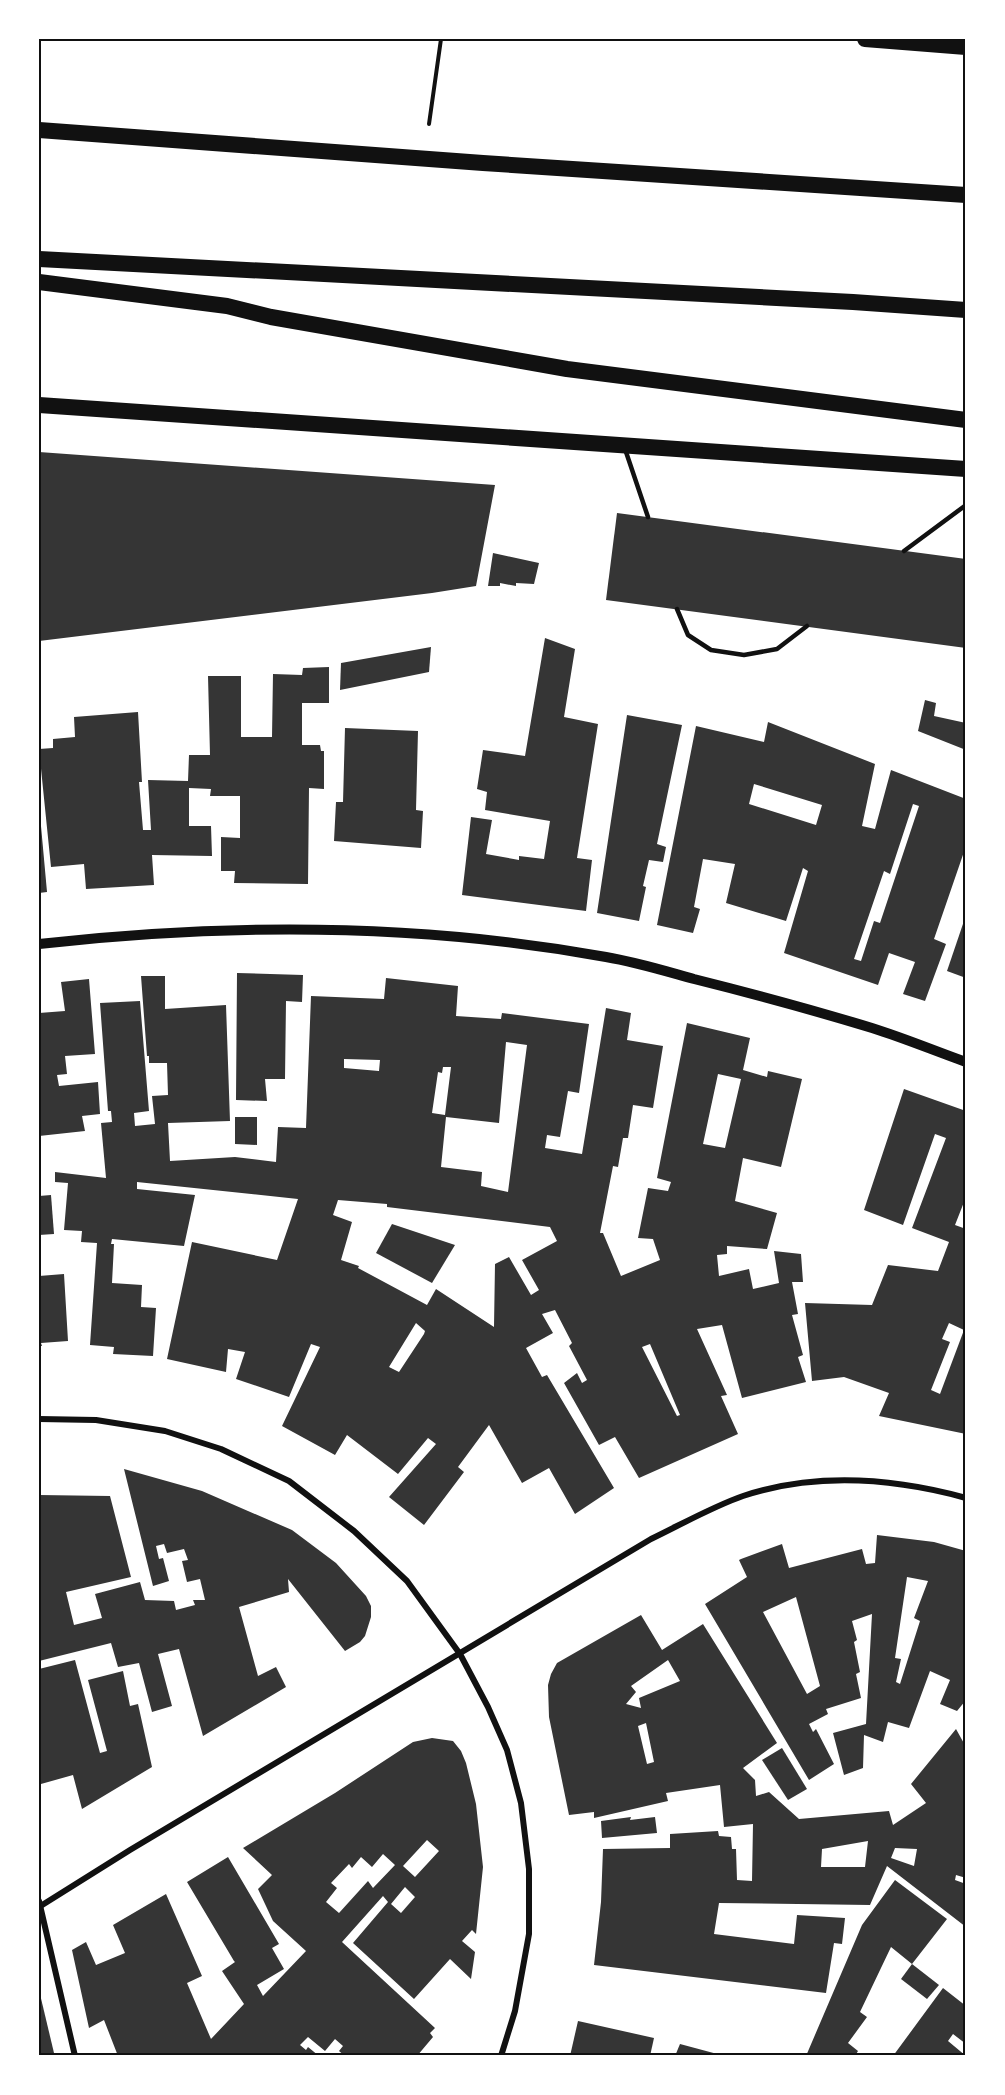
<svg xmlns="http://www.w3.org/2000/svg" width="1005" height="2095" viewBox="0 0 1005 2095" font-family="'Archivo Narrow',sans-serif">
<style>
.building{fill:#353535;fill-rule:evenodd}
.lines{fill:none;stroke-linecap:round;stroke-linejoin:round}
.path{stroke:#111;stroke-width:4}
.service{stroke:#111;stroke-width:4.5}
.minor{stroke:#111;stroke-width:6}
.tertiary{stroke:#111;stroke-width:10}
.trunk{stroke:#111;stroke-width:16}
.neatline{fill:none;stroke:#111;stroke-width:2}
</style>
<rect width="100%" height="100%" fill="#fff"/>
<g class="building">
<polygon points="39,452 94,456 495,485 476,586 432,593 39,641"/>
<polygon points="617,513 966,559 966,648 606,600"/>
<polygon points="493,553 539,563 534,584 516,583 516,586 500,583 500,586 488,586"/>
<polygon points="545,638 575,649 564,717 598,724 577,858 592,860 586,911 462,895 471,817 492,820 486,854 519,860 519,856 544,859 550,821 485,810 487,792 477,789 483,750 525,756"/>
<polygon points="431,647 429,672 340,690 341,663"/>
<polygon points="329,667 329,703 302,703 302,745 320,745 321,751 324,751 324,789 309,788 308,884 234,883 235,871 221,871 221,837 240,838 240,796 210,796 211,789 189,788 189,826 211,826 212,856 152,855 154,885 86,889 84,864 51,867 39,749 53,748 53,739 75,737 74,717 138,712 142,782 139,782 143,830 151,830 148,780 188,781 189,755 210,755 208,676 241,676 241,737 272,737 273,674 302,675 303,668"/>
<polygon points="925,700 936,703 934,716 966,723 966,750 918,731"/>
<polygon points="627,715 682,725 657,844 666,847 663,862 649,860 643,886 646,887 639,921 597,913"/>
<path d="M768,722L875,764L862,826L875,829L891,770L966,799V846L934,939L946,944L925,1001L903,994L915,962L889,953L878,985L784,953L808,871L803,868L786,921L726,903L735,864L703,859L694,907L700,909L693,933L657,925L696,726L764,742ZM754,784L822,805L816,825L749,804ZM913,804L919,806L880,923L874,921L861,961L854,959L884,871L890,874Z"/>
<polygon points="345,728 418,731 416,810 423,811 421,848 334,841 336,802 343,802"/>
<polygon points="39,826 41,826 47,892 39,893"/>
<polygon points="966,915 966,978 947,971"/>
<polygon points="237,973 303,975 302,1002 286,1001 285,1079 265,1079 267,1101 236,1100"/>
<path d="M141,976H165V1009L226,1005L230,1121L168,1123L170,1161L235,1157L276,1162L278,1127L306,1128L311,996L384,999L386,978L458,986L456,1016L501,1019L502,1013L589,1024L579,1093L568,1091L560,1137L547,1135L545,1148L582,1154L606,1008L631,1013L627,1040L663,1046L653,1108L633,1105L628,1138H623L618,1167L613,1166L600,1233H603L621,1276L660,1260L653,1239L638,1238L648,1188L668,1191L671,1182L657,1178L687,1023L750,1038L743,1070L767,1077L768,1071L802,1079L781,1167L743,1158L735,1201L777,1213L767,1249L727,1246V1254L717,1255L719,1276L749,1269L753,1289L779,1283L774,1251L801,1254L803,1282H792L798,1314L792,1315L803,1355L798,1357L806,1382L742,1398L722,1325L697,1329L727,1395L721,1396L738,1434L639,1478L615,1437L599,1445L564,1383L577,1373L582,1383L587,1380L569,1346L572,1343L555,1310L542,1314L553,1333L526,1348L542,1377L547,1375L614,1488L575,1514L549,1468L522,1483L489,1425L458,1467L464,1472L424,1525L389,1497L436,1444L428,1438L398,1474L347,1435L335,1455L282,1426L320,1347L311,1344L289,1397L236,1379L245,1352L228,1349L226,1372L167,1359L192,1242L277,1260L298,1199L137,1182V1189L195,1195L184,1246L112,1239L111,1244H114L112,1283L142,1285L141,1307L156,1308L153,1356L113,1354L114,1347L90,1345L97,1243L81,1242L82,1231L64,1230L68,1183L55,1182V1172L106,1178L101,1123L112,1122L111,1111H108L100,1003L140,1001L149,1111L134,1113L135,1126L155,1124L152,1096L168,1095L167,1063H149V1056H147ZM506,1042L527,1045L508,1192L481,1186L482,1172L441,1167L446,1117L499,1123ZM344,1059L380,1060L379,1071L344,1068ZM443,1067H451L445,1115L432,1113L438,1072L442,1073ZM718,1074L741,1079L725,1148L703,1144ZM338,1200L387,1204V1207L550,1227L557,1241L522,1260L539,1290L531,1295L509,1257L495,1264L494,1327L436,1289L427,1305L358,1268L359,1266L341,1260L352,1222L333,1215ZM416,1323L425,1331L424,1334L399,1372L389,1367ZM650,1344L680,1415L677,1416L642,1347Z"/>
<polygon points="89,979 95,1054 65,1056 67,1074 57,1075 59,1086 98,1082 100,1114 82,1116 85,1131 39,1136 39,1013 65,1011 61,982"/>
<path d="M904,1089L966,1111V1197L955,1225L966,1229V1434L879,1416L889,1393L844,1377L812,1381L805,1303L872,1305L888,1265L938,1271L949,1242L912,1228L946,1138L935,1134L903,1225L864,1210ZM949,1323L964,1330L940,1394L931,1390L950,1342L942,1339Z"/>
<polygon points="235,1117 257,1117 257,1145 235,1144"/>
<polygon points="51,1195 54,1234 39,1235 39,1196"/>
<polygon points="392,1224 455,1245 432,1283 376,1253"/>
<polygon points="64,1274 68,1341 41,1343 42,1346 39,1346 39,1276"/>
<polygon points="124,1469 202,1491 292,1530 336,1563 366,1596 371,1606 371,1617 365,1636 360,1642 345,1651 288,1579 289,1592 239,1607 258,1676 276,1667 286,1687 203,1736 179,1649 158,1654 172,1706 152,1712 139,1663 118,1667 111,1643 39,1661 39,1495 110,1496 131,1577 66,1592 74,1625 102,1618 95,1594 140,1582 145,1600 174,1601 176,1610 195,1605 193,1600 205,1600 200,1579 187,1582 182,1561 188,1560 184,1549 167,1553 164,1544 156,1546 159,1559 163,1558 169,1581 153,1586"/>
<path d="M877,1535L934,1542L966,1551V1700L957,1711L940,1704L950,1680L930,1671L909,1728L888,1722L883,1742L864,1735L863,1768L844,1775L833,1733L866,1724L872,1614L852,1621L857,1640L854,1642L860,1672L856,1674L861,1698L826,1709L828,1714L809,1724L813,1732L816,1729L834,1764L809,1780L705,1604L747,1577L739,1560L741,1559L782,1544L789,1568L862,1549L866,1564L875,1563ZM907,1577L928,1581L914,1618L920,1621L900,1684L896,1682L901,1659L895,1658ZM796,1597L820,1686L807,1694L763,1612Z"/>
<path d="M641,1615L662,1650L703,1624L777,1743L743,1768L755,1780L756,1796L769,1792L799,1819L889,1811L893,1825L926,1803L911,1784L956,1729L966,1747V1878L956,1875L955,1880L966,1884V1927L887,1866L870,1905L719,1903L714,1934L794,1944L797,1915L845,1918L842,1944L834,1943L826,1993L594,1965L601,1902L603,1849L670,1848V1834L718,1831L719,1836L731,1837L732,1849H736L737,1880L752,1881L753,1824L724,1827L720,1785L666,1793L668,1801L594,1818V1812L569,1815L549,1717L548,1685L551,1674L557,1663ZM668,1660L680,1681L639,1698L641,1708L626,1704L636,1692L631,1686ZM646,1723L654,1762L647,1764L638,1726ZM868,1841L865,1867H821L822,1849ZM895,1848L917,1849L914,1866L891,1858Z"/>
<polygon points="75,1660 100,1753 107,1751 88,1680 123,1671 130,1706 138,1704 152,1767 82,1809 73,1775 41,1784 39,1775 39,1669"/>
<path d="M432,1738L453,1741L461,1751L466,1763L476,1804L483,1867L476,1934L472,1930L462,1941L475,1952L471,1979L450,1959L414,1999L353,1943L388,1902L383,1896L342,1942L435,2028L430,2033L433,2037L417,2056H345L339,2051L343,2046L335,2039L325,2051L308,2037L300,2045L306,2050L308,2047L319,2056H118L104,2020L89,2028L72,1950L86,1942L96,1965L125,1953L113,1925L166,1894L202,1976L187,1983L211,2039L244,2004L222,1971L235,1962L234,1961L187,1882L228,1857L279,1944L272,1948L284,1969L257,1985L263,1996L306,1951L273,1921L258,1889L272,1875L243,1848L335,1793L413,1742ZM427,1840L439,1851L415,1877L403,1866ZM383,1854L395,1865L373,1888L368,1881L339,1913L326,1902L337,1888L331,1883L349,1864L352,1868L361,1857L372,1867ZM405,1887L415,1897L401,1913L391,1904Z"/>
<polygon points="782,1748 807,1789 788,1800 762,1760"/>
<polygon points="631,1817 630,1820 655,1817 657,1833 602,1838 601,1821"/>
<polygon points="895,1880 947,1919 912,1964 891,1947 860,2012 867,2017 848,2043 858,2051 855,2056 806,2056 862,1925"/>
<polygon points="912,1964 939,1985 927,1999 901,1979"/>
<polygon points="943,1988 966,2006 966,2044 953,2034 948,2041 966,2056 893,2056"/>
<polygon points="39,1990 54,2053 46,2056 39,2056"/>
<polygon points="578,2021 654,2038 650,2056 570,2056"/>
<polygon points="680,2044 721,2055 721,2056 675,2056"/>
</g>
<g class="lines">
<polyline class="path" points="429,124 441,39"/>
<g class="service">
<polyline points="625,449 648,517"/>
<polyline points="904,551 966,505"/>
<polyline points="677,609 688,635 711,650 744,655 777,649 807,626"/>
</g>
<g class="minor">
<polyline points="39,1419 96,1420 165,1431 221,1449 289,1481 354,1531 407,1581 460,1654 488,1707 507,1750 521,1803 529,1869 529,1934 515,2011 501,2056"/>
<polyline points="39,1901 75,2056"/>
<path d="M39,1907L130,1850L651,1539C680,1525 714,1506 743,1496C816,1472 893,1478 966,1498"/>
</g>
<path class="tertiary" d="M39,944C227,923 420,923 606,957C636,962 665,971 694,979C754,994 813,1010 872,1028C904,1038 935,1051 966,1062"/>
<g class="trunk">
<polyline points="865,39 966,47"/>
<polyline points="39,130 483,163 966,195"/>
<polyline points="39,259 853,302 966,310"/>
<polyline points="39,282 227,306 271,317 567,369 966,420"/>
<polyline points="39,405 966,469"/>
</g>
</g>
<rect width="1005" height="2095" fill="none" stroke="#ffffff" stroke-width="81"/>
<rect x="40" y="40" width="924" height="2014" class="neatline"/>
</svg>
